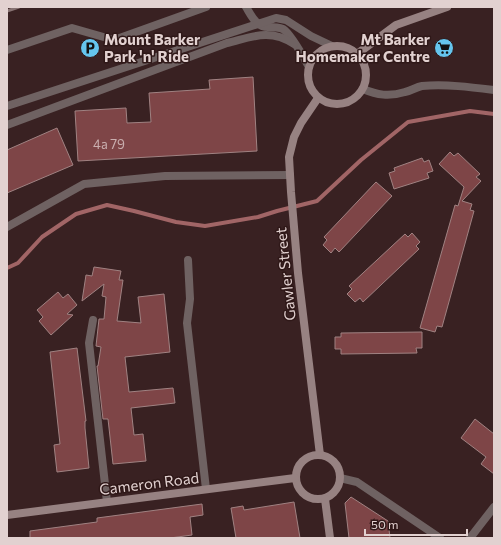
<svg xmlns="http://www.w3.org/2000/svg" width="501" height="545" viewBox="0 0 501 545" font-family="Commissioner,sans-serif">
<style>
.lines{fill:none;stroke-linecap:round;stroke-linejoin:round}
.stream{stroke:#a16566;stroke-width:4}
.building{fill:#7e4547;stroke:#a08282}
.lane{stroke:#6f6262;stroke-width:8}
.street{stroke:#6f6262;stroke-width:8}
.secondary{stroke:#978282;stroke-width:8}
.rail{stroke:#887373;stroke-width:3}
.labels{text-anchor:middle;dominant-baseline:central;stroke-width:3;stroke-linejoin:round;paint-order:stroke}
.number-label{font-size:13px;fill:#c9aeae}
.poi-label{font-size:15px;font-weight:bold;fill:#e2d1d0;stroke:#2f1818;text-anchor:start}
.street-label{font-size:15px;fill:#e2d1d0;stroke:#2f1818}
</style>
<rect width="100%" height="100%" fill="#392122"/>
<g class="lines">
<polyline class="stream" points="7,268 18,263 42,237 76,214 107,205 134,211 176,222 205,226 258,217 277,211 317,201 361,160 408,122 470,111 494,114"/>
</g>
<g class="building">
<polygon points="253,77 257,151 78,161 75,111 126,108 127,123 151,122 149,93 210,89 209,80"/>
<polygon points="57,128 73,165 7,193 7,150"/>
<polygon points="450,152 454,156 458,153 480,174 476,177 481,181 462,201 472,204 470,210 474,211 442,327 437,326 435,332 420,328 455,205 458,206 464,187 439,164"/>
<polygon points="422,158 424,162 429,160 433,171 427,173 429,178 394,189 389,173 395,171 394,168"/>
<polygon points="376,182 392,196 339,252 335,248 331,253 323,245 327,240 324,237"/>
<polygon points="412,233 420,242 416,246 419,249 363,302 360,298 355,302 347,294 352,289 349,286 405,234 408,237"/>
<polygon points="94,267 121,271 119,280 123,280 117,321 141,323 138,297 164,294 170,352 125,357 129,392 173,388 175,403 131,408 134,435 143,434 146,461 113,464 108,419 103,419 97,366 98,366 101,347 96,346 99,319 104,319 106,297 102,296 104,284 82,301 86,275 92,276"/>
<polygon points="58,292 63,298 68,294 77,305 67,314 73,315 51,335 39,321 43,317 37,310"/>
<polygon points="422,332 422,348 416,348 417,353 341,354 341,349 335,349 335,337 341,337 341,333"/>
<polygon points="77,348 86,421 85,421 85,428 89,468 57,472 54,445 60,444 50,352"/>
<polygon points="475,419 494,434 494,474 481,464 486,457 461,438"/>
<polygon points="351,497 388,521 390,538 349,538 345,503"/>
<polygon points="294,502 300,538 236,538 231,508 243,506 244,510"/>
<polygon points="202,504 203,515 190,517 192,535 170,538 30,538 30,531 97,522 97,518"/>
</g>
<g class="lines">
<g class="lane">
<path d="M246,7C251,15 256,27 268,27C273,27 278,27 283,29C291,34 304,58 309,67"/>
<polyline points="7,50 72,28 114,40 206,7"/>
<polyline points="7,106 276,18 286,20 311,36 332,46"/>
<path d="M7,125L227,43C252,37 270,28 294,44"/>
<polyline points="7,227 84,184 165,176 290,175"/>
<polyline points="188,260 190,299 187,323 206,489"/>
</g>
<g class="street">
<path d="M363,89C377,95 389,97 405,92C411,91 416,87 422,86C446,84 470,87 494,90"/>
<polyline points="93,320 89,343 107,502"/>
<polyline points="340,478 357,482 440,538"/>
<polyline points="470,538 494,507"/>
</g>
<g class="secondary">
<circle cx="337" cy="75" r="29"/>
<polyline points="357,54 396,25 447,7"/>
<polyline points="318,98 301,123 294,137 289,157 291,192 298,273 320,455"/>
<circle cx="318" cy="477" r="22"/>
<polyline points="325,499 330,538"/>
<polyline points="7,515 295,478"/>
</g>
<polyline class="rail" points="7,11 19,7"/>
</g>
<defs>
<g id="parking-disc" transform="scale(1)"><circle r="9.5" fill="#65c5ee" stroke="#2f1818"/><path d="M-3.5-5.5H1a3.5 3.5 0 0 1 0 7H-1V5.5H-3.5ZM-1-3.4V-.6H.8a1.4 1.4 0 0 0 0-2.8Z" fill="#111"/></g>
<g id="supermarket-disc" transform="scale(1)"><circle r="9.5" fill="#65c5ee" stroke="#2f1818"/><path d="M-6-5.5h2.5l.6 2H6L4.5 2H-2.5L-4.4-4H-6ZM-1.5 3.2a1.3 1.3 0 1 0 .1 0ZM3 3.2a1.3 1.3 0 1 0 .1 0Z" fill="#111"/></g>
</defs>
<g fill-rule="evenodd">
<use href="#parking-disc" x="90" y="48"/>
<use href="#supermarket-disc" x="444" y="48"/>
</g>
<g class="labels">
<g class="number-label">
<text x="109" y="144">4a 79</text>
</g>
<g class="poi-label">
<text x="104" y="39">Mount Barker<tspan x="104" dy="17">Park 'n' Ride</tspan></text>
<text x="430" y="39" text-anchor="end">Mt Barker<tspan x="430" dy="17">Homemaker Centre</tspan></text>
</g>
<g class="street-label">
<text transform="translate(285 274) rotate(-96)">Gawler Street</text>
<text transform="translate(149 483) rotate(-7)">Cameron Road</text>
</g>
</g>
<rect width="501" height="545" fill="none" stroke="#e2d1d0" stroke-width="16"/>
<path d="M365 529v6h102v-6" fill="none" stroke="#e2d1d0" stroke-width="2"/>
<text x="371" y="529" font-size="12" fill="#e2d1d0" stroke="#2f1818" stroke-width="3" paint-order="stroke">50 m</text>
</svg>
